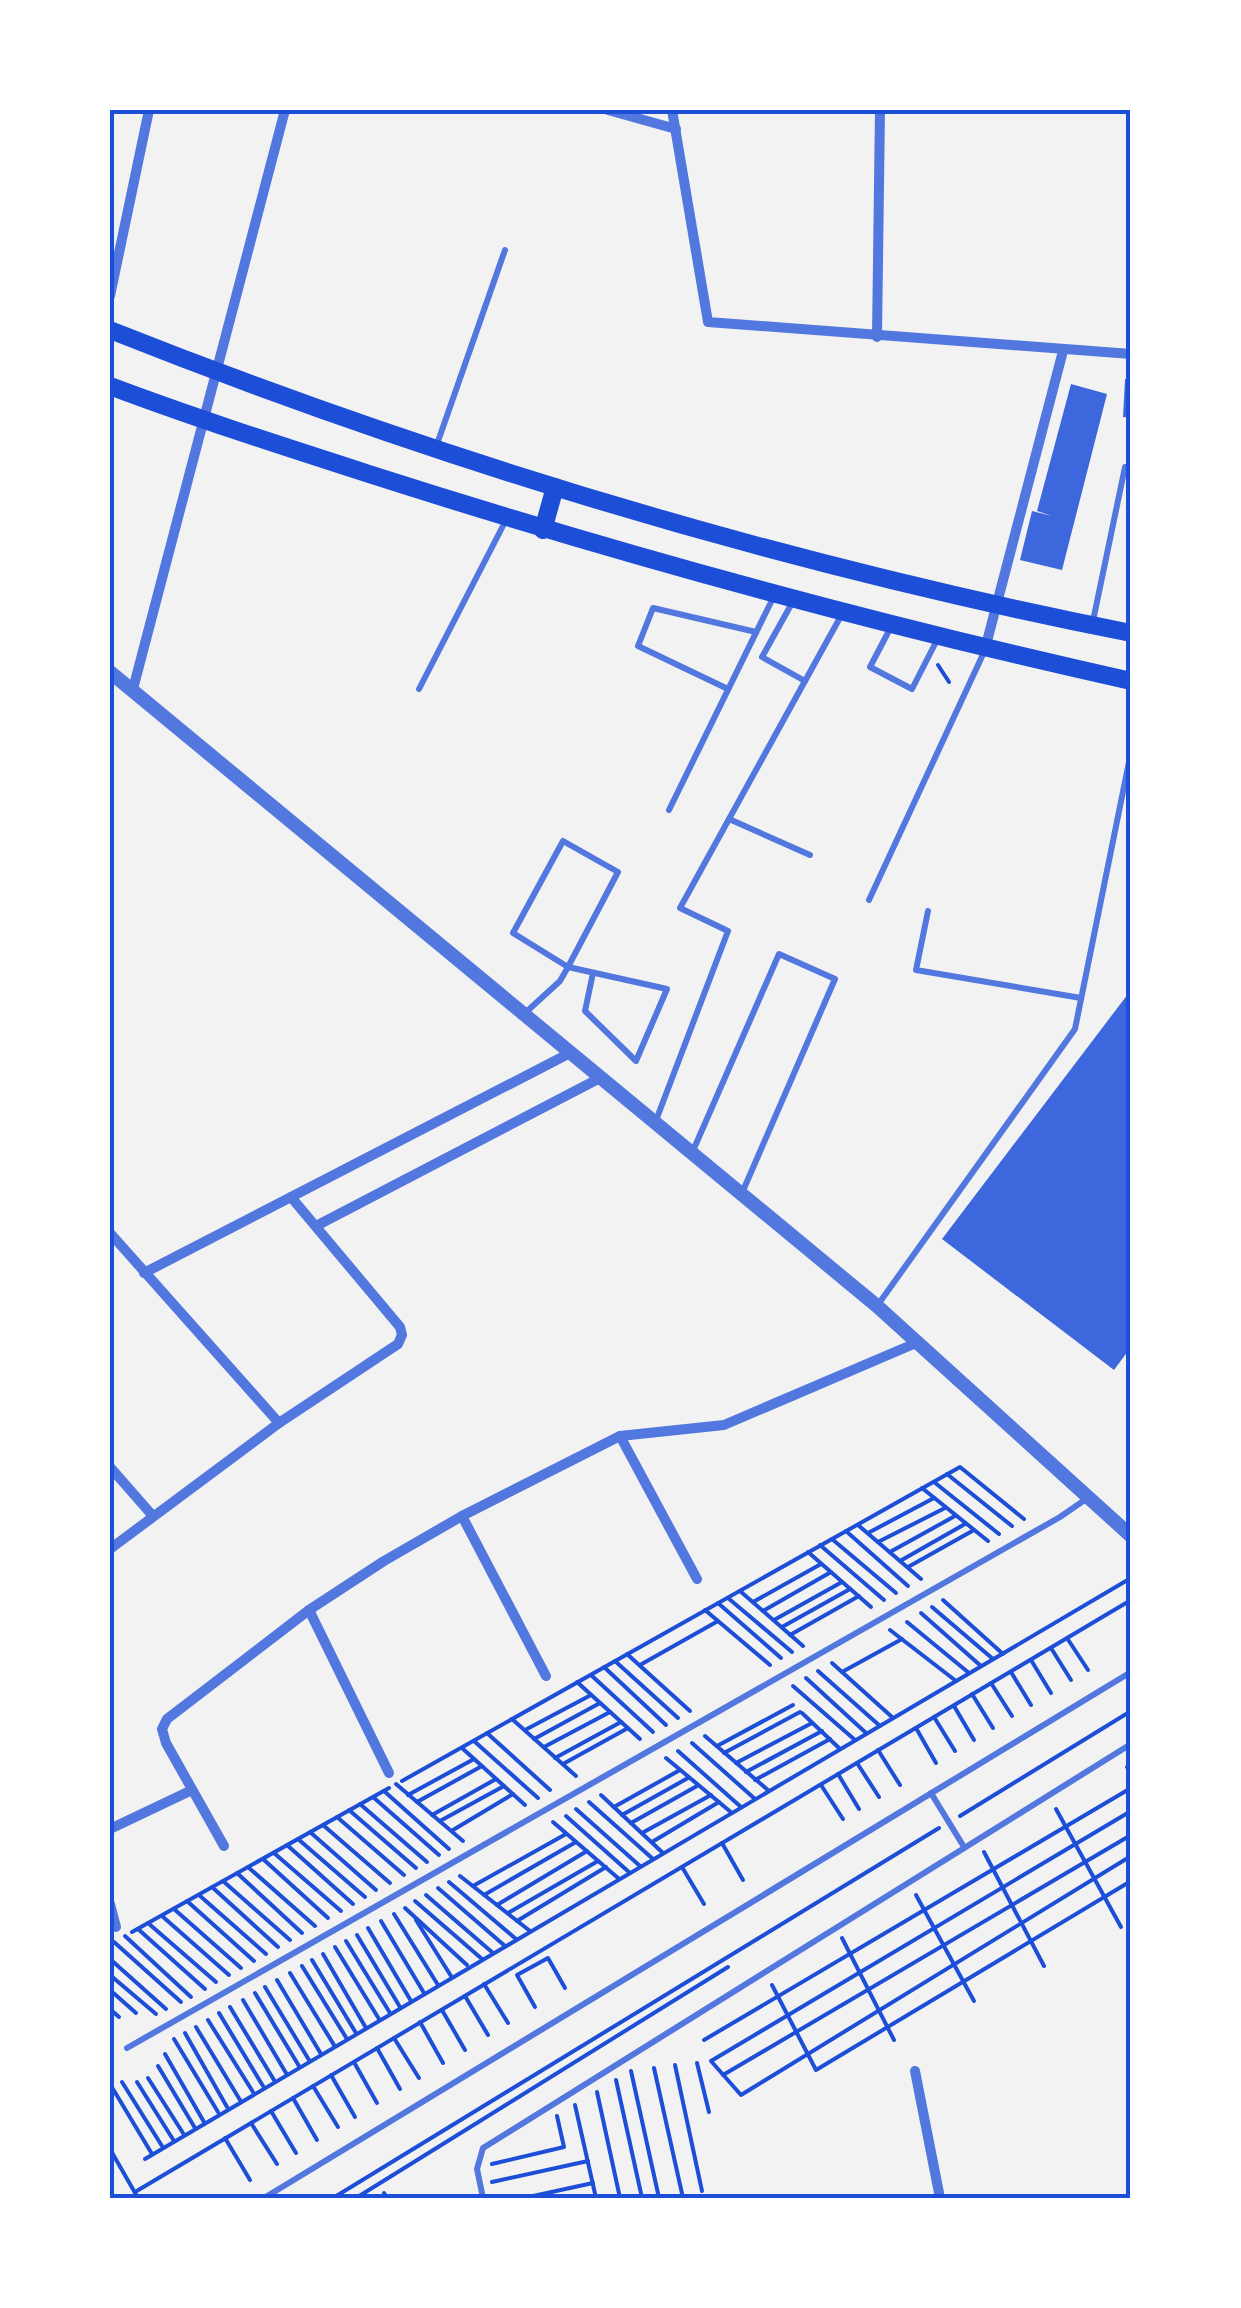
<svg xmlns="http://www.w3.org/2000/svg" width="1241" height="2308" viewBox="0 0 1241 2308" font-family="'Work Sans',sans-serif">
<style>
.building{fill:#3d67dc}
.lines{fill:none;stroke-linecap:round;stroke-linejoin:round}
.path{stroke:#1d4ed8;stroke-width:4}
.service{stroke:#5277de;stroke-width:6}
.minor{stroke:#5277de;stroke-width:10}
.tertiary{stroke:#5277de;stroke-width:14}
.primary{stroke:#1d4ed8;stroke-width:18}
.neatline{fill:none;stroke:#1d4ed8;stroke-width:4}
</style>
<rect width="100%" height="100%" fill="#f2f2f2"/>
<g class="building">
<polygon points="1125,379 1131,379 1131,418 1123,417"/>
<polygon points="1071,384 1107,394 1062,570 1020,560 1032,511 1052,516 1037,511"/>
<polygon points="1131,990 1131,1347 1114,1370 942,1239"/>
</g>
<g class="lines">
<g class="path">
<polyline points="938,665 949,682"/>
<polyline points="947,1474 1012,1526"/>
<polyline points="934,1482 999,1534"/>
<polyline points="922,1488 988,1541"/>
<polyline points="858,1525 921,1579"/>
<polyline points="846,1531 908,1586"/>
<polyline points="868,1533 934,1498"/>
<polyline points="832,1539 896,1593"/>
<polyline points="878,1542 945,1508"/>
<polyline points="820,1545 884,1600"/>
<polyline points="808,1552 871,1607"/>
<polyline points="890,1552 955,1516"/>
<polyline points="900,1561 965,1524"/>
<polyline points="908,1567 974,1530"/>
<polyline points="740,1591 803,1646"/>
<polyline points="728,1598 792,1652"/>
<polyline points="943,1600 1003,1654"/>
<polyline points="753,1602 821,1564"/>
<polyline points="718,1603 781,1658"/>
<polyline points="932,1607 993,1659"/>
<polyline points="705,1610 770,1665"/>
<polyline points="763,1611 831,1572"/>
<polyline points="921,1613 981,1666"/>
<polyline points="774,1620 842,1582"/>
<polyline points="907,1622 969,1673"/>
<polyline points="782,1627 850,1589"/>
<polyline points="890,1630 956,1681"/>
<polyline points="790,1635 859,1596"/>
<polyline points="1067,1638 1088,1670"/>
<polyline points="1051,1648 1071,1680"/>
<polyline points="627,1654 690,1711"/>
<polyline points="1031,1660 1051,1693"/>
<polyline points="615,1661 678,1718"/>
<polyline points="832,1663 892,1717"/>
<polyline points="640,1665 718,1621"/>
<polyline points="604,1667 666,1725"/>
<polyline points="818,1671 880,1726"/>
<polyline points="842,1672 902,1639"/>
<polyline points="1011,1672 1031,1705"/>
<polyline points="591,1675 653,1732"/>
<polyline points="806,1678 865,1732"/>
<polyline points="577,1682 640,1739"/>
<polyline points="991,1683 1012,1716"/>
<polyline points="793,1686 855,1740"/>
<polyline points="972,1694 993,1728"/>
<polyline points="954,1706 974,1740"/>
<polyline points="802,1713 839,1748"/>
<polyline points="934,1717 955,1751"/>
<polyline points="512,1719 576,1776"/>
<polyline points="916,1728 936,1763"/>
<polyline points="525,1730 591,1695"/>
<polyline points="487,1733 550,1790"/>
<polyline points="705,1736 769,1791"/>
<polyline points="534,1739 600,1703"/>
<polyline points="474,1741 538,1798"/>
<polyline points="692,1743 755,1799"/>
<polyline points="717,1746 793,1705"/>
<polyline points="544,1747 610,1712"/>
<polyline points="462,1748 525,1805"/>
<polyline points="878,1750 900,1785"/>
<polyline points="678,1751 741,1807"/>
<polyline points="724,1753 800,1712"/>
<polyline points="555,1758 621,1722"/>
<polyline points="666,1758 732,1813"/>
<polyline points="736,1763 812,1723"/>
<polyline points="857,1763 879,1797"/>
<polyline points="563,1764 628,1728"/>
<polyline points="1127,1767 1131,1774"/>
<polyline points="746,1772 822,1731"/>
<polyline points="838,1774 859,1809"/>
<polyline points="755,1780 830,1739"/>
<polyline points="402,1781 960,1467 1024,1519"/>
<polyline points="396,1784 463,1841"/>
<polyline points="821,1785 843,1819"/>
<polyline points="384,1791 449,1849"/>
<polyline points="408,1795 474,1759"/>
<polyline points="601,1795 663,1853"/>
<polyline points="373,1797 439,1855"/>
<polyline points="417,1802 482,1766"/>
<polyline points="589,1802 653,1859"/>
<polyline points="360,1804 427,1862"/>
<polyline points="614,1807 680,1770"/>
<polyline points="576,1809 640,1866"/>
<polyline points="1056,1809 1121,1927"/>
<polyline points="349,1810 416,1868"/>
<polyline points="1131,1811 711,2061 741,2095 1131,1856"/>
<polyline points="432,1815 496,1779"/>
<polyline points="622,1815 688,1778"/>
<polyline points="566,1816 630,1873"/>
<polyline points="960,1816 1131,1711"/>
<polyline points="337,1817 404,1875"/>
<polyline points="440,1821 504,1786"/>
<polyline points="553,1822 618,1878"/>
<polyline points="631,1823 697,1786"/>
<polyline points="323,1825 390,1883"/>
<polyline points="453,1830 513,1794"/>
<polyline points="310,1832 376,1890"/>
<polyline points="642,1833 711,1795"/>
<polyline points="298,1839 365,1897"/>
<polyline points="652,1842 719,1802"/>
<polyline points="722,1843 743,1880"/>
<polyline points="287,1845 353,1904"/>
<polyline points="984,1852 1044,1966"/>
<polyline points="274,1853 341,1911"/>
<polyline points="263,1859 328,1918"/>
<polyline points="248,1867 315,1926"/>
<polyline points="682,1867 704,1904"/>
<polyline points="237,1873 302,1933"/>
<polyline points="460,1876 530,1931"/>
<polyline points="223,1881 290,1940"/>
<polyline points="449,1882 516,1939"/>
<polyline points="473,1886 566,1834"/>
<polyline points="212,1887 278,1947"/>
<polyline points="438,1888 505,1946"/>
<polyline points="199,1895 266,1954"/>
<polyline points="426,1895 493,1953"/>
<polyline points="484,1895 576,1842"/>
<polyline points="916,1895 974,2001"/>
<polyline points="187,1901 254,1961"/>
<polyline points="415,1901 482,1959"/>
<polyline points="497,1905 587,1851"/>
<polyline points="405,1908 467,1965"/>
<polyline points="174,1909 241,1968"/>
<polyline points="508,1913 598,1861"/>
<polyline points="394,1914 438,1985"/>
<polyline points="162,1916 229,1975"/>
<polyline points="416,1920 451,1976"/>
<polyline points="381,1921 424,1993"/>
<polyline points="517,1921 606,1867"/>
<polyline points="148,1923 216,1982"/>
<polyline points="368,1928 411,2001"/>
<polyline points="138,1929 205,1989"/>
<polyline points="132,1932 389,1788"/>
<polyline points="357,1935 400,2007"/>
<polyline points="125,1936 191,1997"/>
<polyline points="842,1938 894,2040"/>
<polyline points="346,1941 390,2013"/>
<polyline points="114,1942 181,2002"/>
<polyline points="335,1947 379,2019"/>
<polyline points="323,1954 366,2028"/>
<polyline points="110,1959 166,2009"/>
<polyline points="312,1960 356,2033"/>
<polyline points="302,1966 347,2039"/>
<polyline points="290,1973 334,2045"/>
<polyline points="110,1975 156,2014"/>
<polyline points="277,1980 321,2054"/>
<polyline points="484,1984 508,2023"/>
<polyline points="772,1985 816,2070 1131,1881"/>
<polyline points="265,1987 309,2060"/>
<polyline points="110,1990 136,2013"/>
<polyline points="255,1993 299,2066"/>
<polyline points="465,1996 488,2035"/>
<polyline points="243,2000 286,2073"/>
<polyline points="230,2007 274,2080"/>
<polyline points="535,2007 517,1975 548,1958 565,1988"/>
<polyline points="110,2009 119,2017"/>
<polyline points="442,2010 465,2050"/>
<polyline points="219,2013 263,2086"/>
<polyline points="208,2020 253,2092"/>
<polyline points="420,2022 443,2063"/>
<polyline points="196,2027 240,2100"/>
<polyline points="185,2033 227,2107"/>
<polyline points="394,2038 419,2078"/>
<polyline points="174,2039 218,2112"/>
<polyline points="704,2040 1131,1788"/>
<polyline points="377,2048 400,2089"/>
<polyline points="165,2054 204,2122"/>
<polyline points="697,2063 709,2112"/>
<polyline points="355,2064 377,2103"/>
<polyline points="675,2065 702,2191"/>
<polyline points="158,2066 195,2128"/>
<polyline points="654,2068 683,2198"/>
<polyline points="631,2071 659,2198"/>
<polyline points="331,2075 355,2117"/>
<polyline points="723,2075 1131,1835"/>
<polyline points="148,2078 183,2133"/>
<polyline points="616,2080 642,2198"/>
<polyline points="122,2082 162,2146"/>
<polyline points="137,2082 174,2141"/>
<polyline points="110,2084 152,2154"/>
<polyline points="313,2086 338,2127"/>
<polyline points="597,2092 620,2198"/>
<polyline points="293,2098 317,2140"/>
<polyline points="575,2105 596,2198"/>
<polyline points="271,2111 296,2153"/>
<polyline points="251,2123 277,2164"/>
<polyline points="225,2138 250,2180"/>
<polyline points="110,2149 138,2198"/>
<polyline points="145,2159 1131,1578"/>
<polyline points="492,2164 564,2147 557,2116"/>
<polyline points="492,2182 588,2161"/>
<polyline points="135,2192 1131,1600"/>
<polyline points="384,2193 387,2198"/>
<polyline points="333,2198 939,1828"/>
<polyline points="356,2198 728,1967"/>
<polyline points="524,2198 593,2183"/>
</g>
<g class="service">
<polyline points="436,447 505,250"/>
<polyline points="792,603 762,657 805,681 842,614"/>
<polyline points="1093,621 1125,467 1131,467"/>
<polyline points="892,625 870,667 912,689 938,638"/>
<polyline points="419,689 506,520"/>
<polyline points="728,689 638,646 653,608 756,632"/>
<polyline points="669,810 775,594"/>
<polyline points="729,819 810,855"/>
<polyline points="869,900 985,650"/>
<polyline points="928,911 916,970 1081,998"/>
<polyline points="524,1014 560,981 568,967 618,872 563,841 513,933 568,967 667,989 636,1061 585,1011 593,973"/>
<polyline points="655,1123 728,931 680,908 805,681"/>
<polyline points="692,1153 779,954 835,979 742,1193"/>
<polyline points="877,1306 1075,1029 1131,752"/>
<polyline points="931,1793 964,1847"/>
<polyline points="127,2048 1060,1517 1089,1497"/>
<polyline points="264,2198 1131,1672"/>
<polyline points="483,2198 477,2169 483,2148 1131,1744"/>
</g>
<g class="minor">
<polyline points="608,110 676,129"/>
<polyline points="672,110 708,322 1131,354"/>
<polyline points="110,296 149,110"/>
<polyline points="877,337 880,110"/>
<polyline points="985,649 1063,351"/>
<polyline points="133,689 285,110"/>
<polyline points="316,1226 600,1078"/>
<polyline points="110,1233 279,1423"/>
<polyline points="144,1273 570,1053"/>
<polyline points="620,1436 697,1579"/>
<polyline points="110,1467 152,1515"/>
<polyline points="462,1516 546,1676"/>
<polyline points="110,1549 279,1423 398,1344 402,1335 400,1327 291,1197"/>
<polyline points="309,1610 389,1773"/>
<polyline points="110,1829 192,1790"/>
<polyline points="224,1846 166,1743 162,1729 167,1719 309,1610 384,1561 462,1516 620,1436 724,1425 916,1343"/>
<polyline points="110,1904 116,1927"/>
<polyline points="915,2071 940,2198"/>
</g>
<polyline class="tertiary" points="110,672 877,1306 1131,1536"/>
<g class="primary">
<path d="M110,330C440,461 782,564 1131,633"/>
<path d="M110,386C195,418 282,446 369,474C619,554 874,624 1131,681"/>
<polyline points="543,530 555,487"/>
</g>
</g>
<rect width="1241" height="2308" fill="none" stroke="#ffffff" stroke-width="225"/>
<rect x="112" y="112" width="1016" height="2084" class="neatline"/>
</svg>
